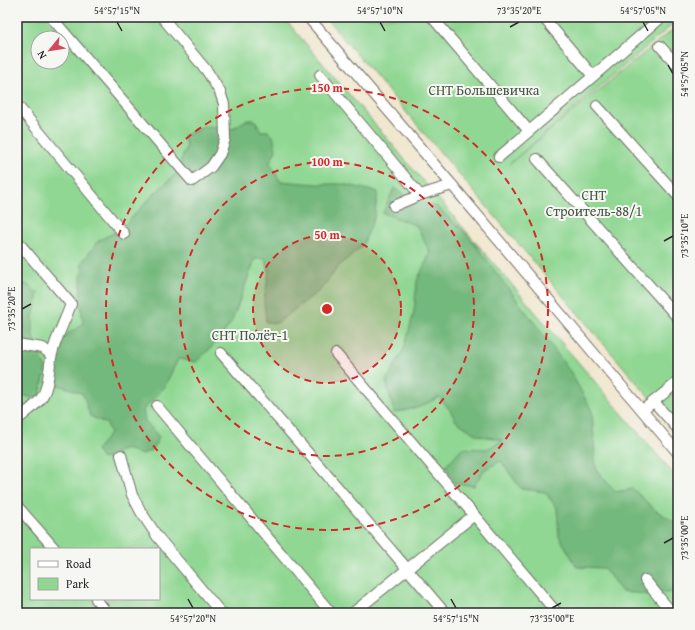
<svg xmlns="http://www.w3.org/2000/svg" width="695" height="630" viewBox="0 0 695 630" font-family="'Gentium Book Plus',serif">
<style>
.green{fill:#8fd792;stroke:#5d815e;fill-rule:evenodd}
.forest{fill:#73b87c;stroke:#4f7254}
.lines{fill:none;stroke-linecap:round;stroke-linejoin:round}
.minor-casing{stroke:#706d64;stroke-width:12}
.minor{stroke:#fff;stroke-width:10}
.ticks{fill:none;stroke:#2b2b2b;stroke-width:1.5}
.ring{fill:none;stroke:#d62828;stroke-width:2;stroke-dasharray:7 5}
.labels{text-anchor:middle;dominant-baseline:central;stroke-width:4;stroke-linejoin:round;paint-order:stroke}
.park-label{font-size:14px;fill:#445645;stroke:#f6f6f2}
.centre{fill:#d62828;stroke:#f6f6f2;stroke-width:2}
.ring-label{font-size:12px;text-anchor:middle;font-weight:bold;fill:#d62828;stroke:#f6f6f2;stroke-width:4;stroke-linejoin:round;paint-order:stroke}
.neatline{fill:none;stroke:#2b2b2b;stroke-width:1.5}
.ticks-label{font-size:10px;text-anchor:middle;fill:#2b2b2b}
</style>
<rect width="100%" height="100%" fill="#f6f6f2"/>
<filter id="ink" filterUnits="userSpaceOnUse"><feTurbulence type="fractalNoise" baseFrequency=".025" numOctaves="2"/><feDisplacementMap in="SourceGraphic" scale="8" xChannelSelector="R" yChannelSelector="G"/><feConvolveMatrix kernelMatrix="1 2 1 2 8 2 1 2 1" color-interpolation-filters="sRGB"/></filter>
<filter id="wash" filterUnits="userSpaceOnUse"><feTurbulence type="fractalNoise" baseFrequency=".012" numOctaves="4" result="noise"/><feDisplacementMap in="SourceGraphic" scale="16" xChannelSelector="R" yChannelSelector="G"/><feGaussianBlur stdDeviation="0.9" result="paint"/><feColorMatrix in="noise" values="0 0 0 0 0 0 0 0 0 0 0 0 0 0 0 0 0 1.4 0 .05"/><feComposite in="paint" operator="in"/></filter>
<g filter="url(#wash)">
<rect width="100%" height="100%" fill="#f1e7cf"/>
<g class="green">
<path d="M17,17H283L678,479V613H17ZM38,38H62V62H38ZM31,549H159V599H31Z"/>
<polygon points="325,17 678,17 678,20 509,164 678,25 678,431"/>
</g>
<g class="forest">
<path d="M246,120H255L261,131H268L273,136L276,150L270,163L280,181L316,184H343L378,192L374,218L363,245L339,266L320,290L277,323L266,322L264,301L269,272L265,258L255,259L232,321L219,340L196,362L178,359L164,388L143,410L145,421L159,437L153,449L141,455C127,447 121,448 109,459L101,458L96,450L110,434L107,424L90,416L83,394L65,387L51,383L55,362L63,337L83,324L80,298L82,262L98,241L121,229L155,193L176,174L186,147L184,135L204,127H216L224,132L234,128Z"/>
<polygon points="394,188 414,200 437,207 467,234 545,337 571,373 592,411 596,469 615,492 633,489 655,510 678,524 678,591 653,595 622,592 604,568 577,567 559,536 557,508 545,492 521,489 501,461 485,469 474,486 455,483 446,466 462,448 487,449 503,440 477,435 456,421 450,410 439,397 420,407 394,413 386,381 404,349 414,312 417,281 430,253 417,226 383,213"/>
<polygon points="17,284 26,284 38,293 33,318 33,337 46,369 40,395 34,398 17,394"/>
</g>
</g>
<g filter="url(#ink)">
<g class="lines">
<g class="minor-casing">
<g id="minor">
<polyline points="51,17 192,181 211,167 220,154 225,139 224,104 220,92 207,71 162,17"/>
<polyline points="308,17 452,185 678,453"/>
<polyline points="432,17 529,131"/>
<polyline points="543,17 593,76"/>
<polyline points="660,46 678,66"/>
<polyline points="320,75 420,195"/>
<polyline points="17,105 124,234"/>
<polyline points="597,106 678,196"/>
<polyline points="499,157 662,17"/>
<polyline points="537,159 678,318"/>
<polyline points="394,206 420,195 452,185"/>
<path d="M17,241L71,304C65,321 56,337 52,354C48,368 50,384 42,397C37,405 25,413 17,420"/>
<polyline points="17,344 43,348 51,355"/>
<polyline points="221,353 321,468 445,613"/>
<polyline points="336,354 474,515 557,613"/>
<polyline points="654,402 678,429"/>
<polyline points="157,406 331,613"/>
<polyline points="643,410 678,382"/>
<polyline points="121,455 132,495 141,512 157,536 221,613"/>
<polyline points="17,506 55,549"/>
<polyline points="645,580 672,613"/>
<polyline points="96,599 107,613"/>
<polyline points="353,613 474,515"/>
</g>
</g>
<use href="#minor" class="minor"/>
</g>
</g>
<path class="ticks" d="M117,22L122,31M380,22L385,31M643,22L648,31M510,27L519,22M668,65L673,74M664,241L673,236M22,309L31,304M664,543L673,538M188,599L193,608M451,599L456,608M552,608L561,603"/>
<circle cx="327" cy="309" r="74" fill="#d62828" fill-opacity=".12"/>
<g class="ring">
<circle cx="327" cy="309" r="74"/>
<circle cx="327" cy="309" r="147"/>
<circle cx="327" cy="309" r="221"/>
</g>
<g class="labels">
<g class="park-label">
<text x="484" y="90">СНТ Большевичка</text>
<text x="594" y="195">СНТ<tspan x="594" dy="16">Строитель-88/1</tspan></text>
<text x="250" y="335">СНТ Полёт-1</text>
</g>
</g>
<circle cx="327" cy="309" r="6" class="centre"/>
<g class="ring-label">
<text x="327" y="92">150 m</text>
<text x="327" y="166">100 m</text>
<text x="327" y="239">50 m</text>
</g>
<rect width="695" height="630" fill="none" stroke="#f6f6f2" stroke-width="44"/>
<rect x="30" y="548" width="130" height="52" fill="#f6f6f2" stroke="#a5a5a2"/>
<rect x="38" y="561" width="20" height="6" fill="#ffffff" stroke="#a5a5a2"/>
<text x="66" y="568" font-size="12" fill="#2b2b2b">Road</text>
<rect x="38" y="578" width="20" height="12" fill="#8fd792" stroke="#a5a5a2"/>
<text x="66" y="588" font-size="12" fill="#2b2b2b">Park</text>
<g transform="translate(50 50) rotate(240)"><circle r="19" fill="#f6f6f2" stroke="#a5a5a2"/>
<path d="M0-3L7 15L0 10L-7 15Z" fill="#d1495b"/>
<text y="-6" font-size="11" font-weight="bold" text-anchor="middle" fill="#2b2b2b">N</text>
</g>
<rect x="22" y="22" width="651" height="586" class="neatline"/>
<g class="ticks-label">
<text x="117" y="14">54°57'15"N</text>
<text x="380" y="14">54°57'10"N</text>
<text x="519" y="14">73°35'20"E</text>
<text x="643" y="14">54°57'05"N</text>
<text transform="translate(684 74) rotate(-90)" y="4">54°57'05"N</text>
<text transform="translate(684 236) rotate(-90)" y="4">73°35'10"E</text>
<text transform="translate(11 309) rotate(-90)" y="4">73°35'20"E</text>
<text transform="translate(684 538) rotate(-90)" y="4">73°35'00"E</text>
<text x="193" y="622">54°57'20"N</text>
<text x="456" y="622">54°57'15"N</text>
<text x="552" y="622">73°35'00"E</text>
</g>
</svg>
